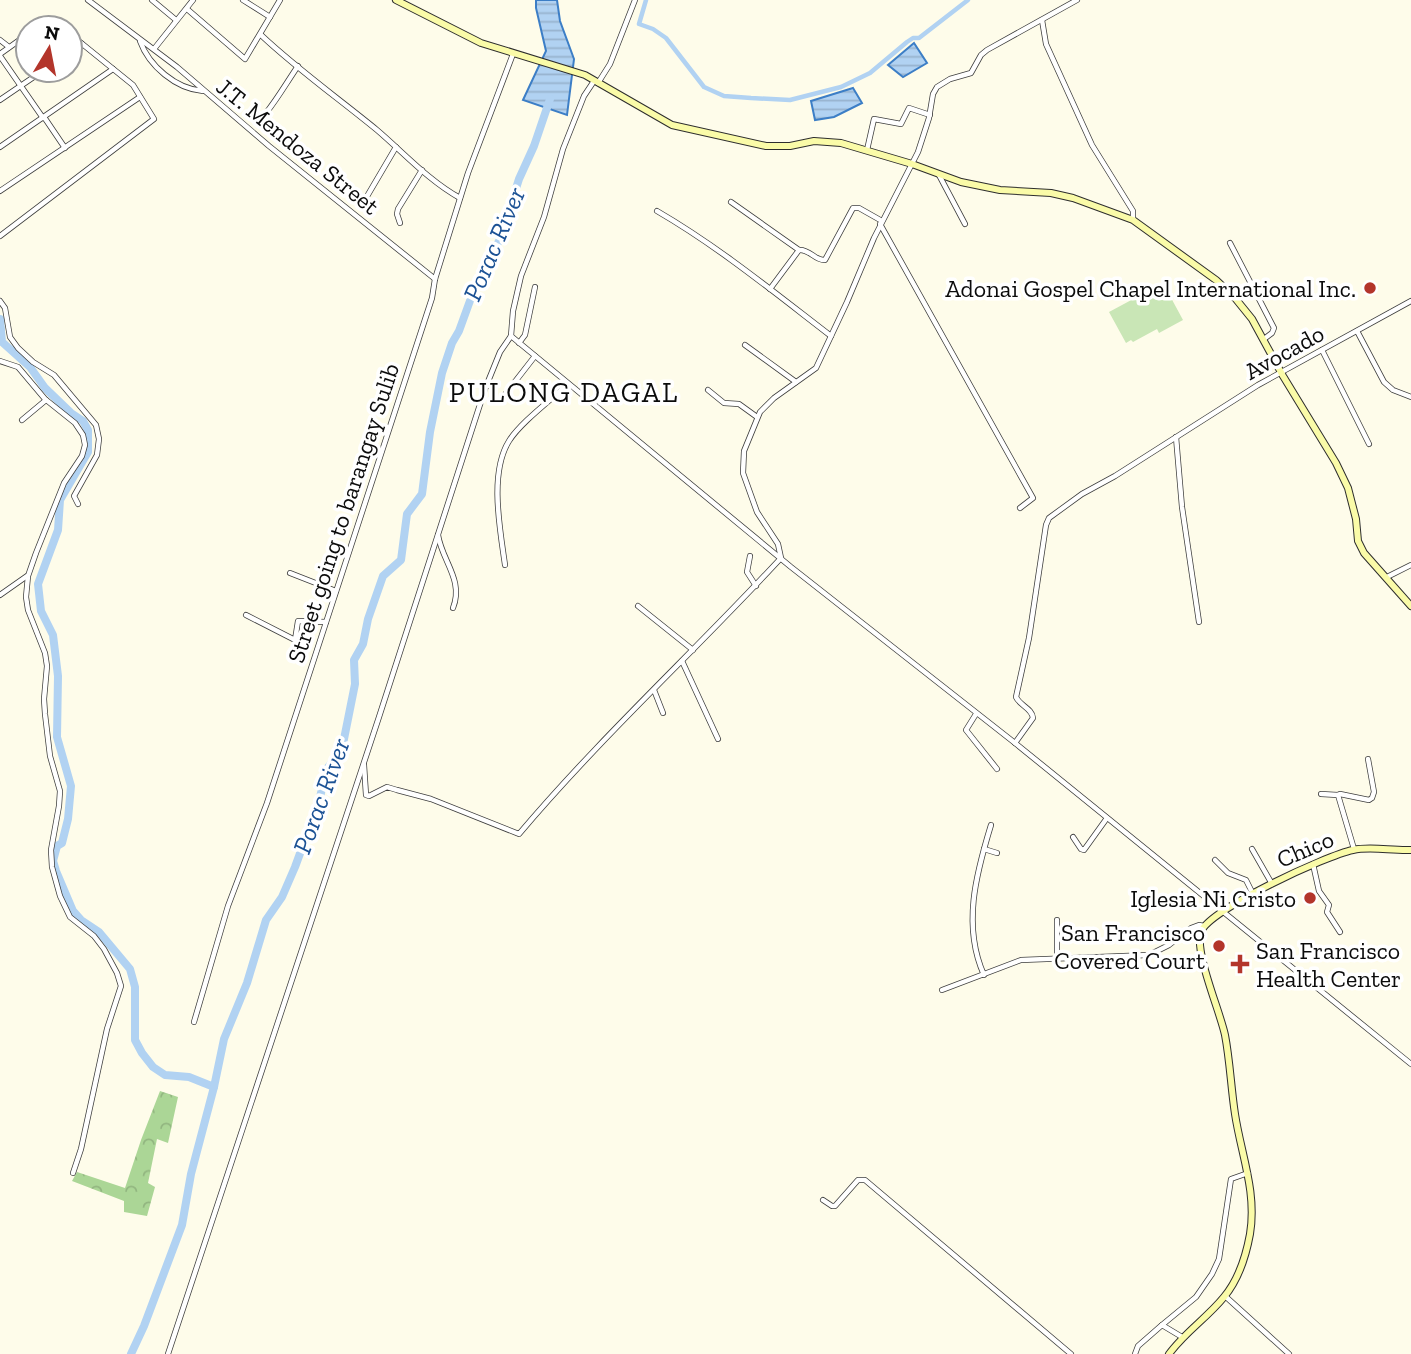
<svg xmlns="http://www.w3.org/2000/svg" width="1411" height="1354" viewBox="0 0 1411 1354" font-family="'Zilla Slab',serif">
<style>
.grass{fill:#c9e6b6}
.forest{fill:url(#forest-crowns)}
.water{fill:url(#water-rules);stroke:#3c7ec6;stroke-width:2}
.lines{fill:none;stroke-linecap:round;stroke-linejoin:round}
.canal{stroke:#b1d2f2;stroke-width:4.5}
.river{stroke:#b1d2f2;stroke-width:8}
.street-casing{stroke:#3e3e3e;stroke-width:6}
.secondary-casing{stroke:#2d2d2d;stroke-width:8}
.street{stroke:#fff;stroke-width:4.5}
.secondary{stroke:#fafba8;stroke-width:6}
.poi-dot{fill:#b3352b;stroke:#fff;stroke-width:2.5}
.labels{text-anchor:middle;dominant-baseline:central;stroke-width:7;stroke-linejoin:round;paint-order:stroke}
.street-label{font-size:24px;fill:#0b0b0b;stroke:#fff}
.poi-label{font-size:24px;fill:#0b0b0b;stroke:#fff;text-anchor:end}
.water-label{font-size:26px;font-style:italic;fill:#1c5295;stroke:#fff}
.quarter-label{font-size:28px;letter-spacing:2px;fill:#0b0b0b;stroke:#fff}
</style>
<defs>
<pattern id="forest-crowns" width="20" height="18" patternUnits="userSpaceOnUse" patternTransform="scale(1.75)"><rect width="20" height="18" fill="#abd696"/><path d="M2 6a3 3 0 1 1 6 0M12 15a3 3 0 1 1 6 0" fill="none" stroke="#92b680"/></pattern>
<pattern id="water-rules" width="6" height="5" patternUnits="userSpaceOnUse" patternTransform="scale(1.75)"><rect width="6" height="5" fill="#b1d2f2"/><path d="M0 2.5h6" fill="none" stroke="#97b3ce"/></pattern>
</defs>
<rect width="100%" height="100%" fill="#fefcea"/>
<polygon class="grass" points="1163,283 1183,320 1159,333 1157,329 1133,342 1131,340 1126,343 1109,312"/>
<polygon class="forest" points="160,1091 178,1097 168,1143 157,1139 148,1183 155,1187 147,1216 124,1212 124,1201 72,1181 77,1172 125,1188 141,1140"/>
<g class="water">
<polygon points="536,0 557,0 560,21 574,59 567,115 523,100 546,51 536,8"/>
<polygon points="914,43 927,63 903,77 888,65"/>
<polygon points="853,88 862,103 834,117 815,120 811,101"/>
</g>
<g class="lines">
<polyline class="canal" points="646,0 639,24 653,29 666,38 704,87 724,96 751,98 790,100 841,87 870,73 907,42 913,38 919,38 968,0"/>
<g class="river">
<polyline points="0,319 2,342 30,367 45,388 71,413 83,421 88,430 88,452 60,500 58,530 38,584 41,611 53,635 58,676 57,737 71,786 68,819 62,843 57,846 53,861 56,871 73,911 81,920 99,932 130,969 135,987 135,1040 142,1053 153,1067 165,1075 189,1077 214,1087"/>
<polyline points="131,1354 144,1326 182,1225 191,1174 214,1087 224,1039 247,983 266,920 282,897 295,867 319,802 326,770 342,749 355,684 354,660 363,644 368,619 383,576 401,560 407,514 422,494 430,432 442,373 452,343 459,331 475,287 500,239 519,179 534,146 550,99"/>
</g>
<g class="street-casing">
<g id="street">
<polyline points="88,0 177,67 269,146 435,279"/>
<polyline points="152,0 176,20"/>
<polyline points="243,0 270,17"/>
<polyline points="187,9 245,59 280,0"/>
<polyline points="1042,20 1046,44 1092,145 1133,211 1133,220"/>
<polyline points="37,28 52,20 62,28"/>
<path d="M261,35C297,69 338,98 377,130C404,153 429,181 460,198"/>
<polyline points="0,40 9,47"/>
<path d="M140,41C149,66 176,89 203,91"/>
<polyline points="154,49 193,0"/>
<polyline points="70,52 82,44"/>
<polyline points="0,54 28,34"/>
<polyline points="0,56 43,118"/>
<polyline points="598,83 610,64 635,0"/>
<polyline points="0,100 44,70"/>
<path d="M266,113C278,98 287,82 298,66"/>
<polyline points="44,117 65,148"/>
<polyline points="0,147 113,69"/>
<polyline points="867,150 874,119 901,124 909,108 930,115"/>
<polyline points="939,175 965,224"/>
<polyline points="0,191 140,97"/>
<polyline points="366,198 396,147"/>
<polyline points="731,202 799,250 770,289"/>
<path d="M657,211C719,247 775,293 831,336"/>
<polyline points="400,223 397,214 398,209 422,170"/>
<polyline points="880,224 1033,498 1020,508"/>
<polyline points="0,236 154,119 133,85 70,34"/>
<polyline points="1230,243 1274,328 1272,333 1264,339"/>
<path d="M799,250C810,249 815,261 825,260L853,208H859L882,221"/>
<polyline points="0,301 5,308 10,337 18,348 33,362 54,375 96,425 99,439 97,455 74,496 78,504"/>
<polyline points="1357,331 1384,382 1393,390 1411,397"/>
<polyline points="511,336 791,567 1015,743 1411,1064"/>
<polyline points="519,343 525,335 535,287"/>
<polyline points="745,345 796,382"/>
<polyline points="1322,350 1369,444"/>
<polyline points="0,361 18,367 45,399 75,423 83,435 85,445 82,456 64,483 36,553 28,576 26,597 28,610 45,653 47,666 44,699 45,714 50,756 60,791 59,806 51,850 52,867 60,896 70,917 94,936 104,949 117,973 121,986 107,1029 81,1149 73,1173"/>
<polyline points="708,390 724,403 739,404 757,417"/>
<polyline points="500,401 535,356"/>
<polyline points="22,420 46,400"/>
<polyline points="1176,437 1182,507 1199,622"/>
<path d="M438,535C442,561 464,580 453,608"/>
<polyline points="750,556 747,572 756,586"/>
<path d="M505,565C500,529 489,473 509,441C520,423 552,399 568,384"/>
<polyline points="290,573 336,591"/>
<polyline points="1387,577 1411,565"/>
<polyline points="0,595 27,576"/>
<polyline points="638,606 693,650"/>
<polyline points="246,615 295,640 298,621 326,622"/>
<polyline points="682,661 718,739"/>
<polyline points="654,690 663,713"/>
<polyline points="976,714 966,730 997,769"/>
<path d="M1015,743L1033,718C1032,708 1020,706 1016,697L1029,638L1046,525L1049,518L1082,494L1115,476L1258,385L1411,301"/>
<path d="M364,765L366,795L369,796L387,787L397,790L431,799L519,834C601,737 695,651 781,558L778,544L757,512L743,473L744,451L760,412L774,398L816,368L847,302L874,238L918,152L929,118L933,94L937,87L950,79L971,73L981,55L987,50L1077,0"/>
<polyline points="1321,794 1338,795 1354,849"/>
<polyline points="1338,795 1340,794 1369,800 1372,798 1374,792 1368,759"/>
<polyline points="1073,837 1081,849 1084,850 1107,818"/>
<polyline points="984,849 997,853"/>
<polyline points="1252,849 1272,884"/>
<polyline points="1215,860 1228,873 1246,880 1253,894"/>
<polyline points="1313,864 1319,891 1329,905 1327,912 1340,932"/>
<polyline points="1057,920 1057,959"/>
<path d="M984,975C962,926 976,874 991,825"/>
<polyline points="942,990 1021,960 1149,955 1169,945 1191,928 1199,925 1204,926"/>
<polyline points="194,1022 228,906 267,803 432,298 435,279 468,173 513,54"/>
<polyline points="823,1200 832,1206 835,1206 858,1180 865,1180 1071,1354"/>
<polyline points="1225,1296 1289,1354"/>
<polyline points="1162,1325 1196,1297 1212,1274 1219,1259 1231,1179 1248,1173"/>
<polyline points="168,1354 379,717 485,389 500,352 511,336 513,311 521,276 544,217 563,149 584,96 594,81"/>
<polyline points="1135,1354 1138,1346 1162,1325 1182,1337"/>
</g>
</g>
<g class="secondary-casing">
<g id="secondary">
<polyline points="396,0 481,43 585,75 672,125 766,146 790,146 814,141 841,143 912,164 961,182 1000,190 1051,193 1073,198 1133,220 1216,280 1235,298 1252,319 1283,376 1336,463 1348,488 1356,519 1358,541 1364,553 1411,606"/>
<path d="M1169,1354C1185,1332 1207,1318 1224,1297C1239,1279 1246,1256 1250,1234C1257,1192 1241,1154 1235,1114C1231,1088 1230,1061 1225,1035C1220,1011 1194,952 1201,932C1208,910 1327,855 1353,850C1371,846 1392,851 1411,850"/>
</g>
</g>
<use href="#street" class="street"/>
<use href="#secondary" class="secondary"/>
</g>
<g class="poi-dot">
<circle cx="1370" cy="288" r="7"/>
<circle cx="1310" cy="898" r="7"/>
<circle cx="1219" cy="946" r="7"/>
<path d="M1236.5 953.5h7v7h7v7h-7v7h-7v-7h-7v-7h7z"/>
</g>
<g class="labels">
<g class="street-label">
<text transform="translate(298 146) rotate(39)">J.T. Mendoza Street</text>
<text transform="translate(1284 352) rotate(-29)">Avocado</text>
<text transform="translate(343 513) rotate(-72)">Street going to barangay Sulib</text>
<text transform="translate(1305 849) rotate(-23)">Chico</text>
</g>
<g class="poi-label">
<text x="1356" y="288">Adonai Gospel Chapel International Inc.</text>
<text x="1296" y="898">Iglesia Ni Cristo</text>
<text x="1205" y="932">San Francisco<tspan x="1205" dy="28">Covered Court</tspan></text>
<text x="1256" y="950" text-anchor="start">San Francisco<tspan x="1256" dy="28">Health Center</tspan></text>
</g>
<g class="water-label">
<text transform="translate(494 244) rotate(-67)">Porac River</text>
<text transform="translate(321 796) rotate(-70)">Porac River</text>
</g>
<g class="quarter-label">
<text x="564" y="392">PULONG DAGAL</text>
</g>
</g>
<g transform="translate(49 49) rotate(10)"><circle r="33" fill="#ffffff" stroke="#9d9d9d" stroke-width="2"/>
<path d="M0-5L12 26L0 18L-12 26Z" fill="#b3352b"/>
<text y="-10" font-size="19" font-weight="bold" text-anchor="middle" fill="#0b0b0b">N</text>
</g>
</svg>
